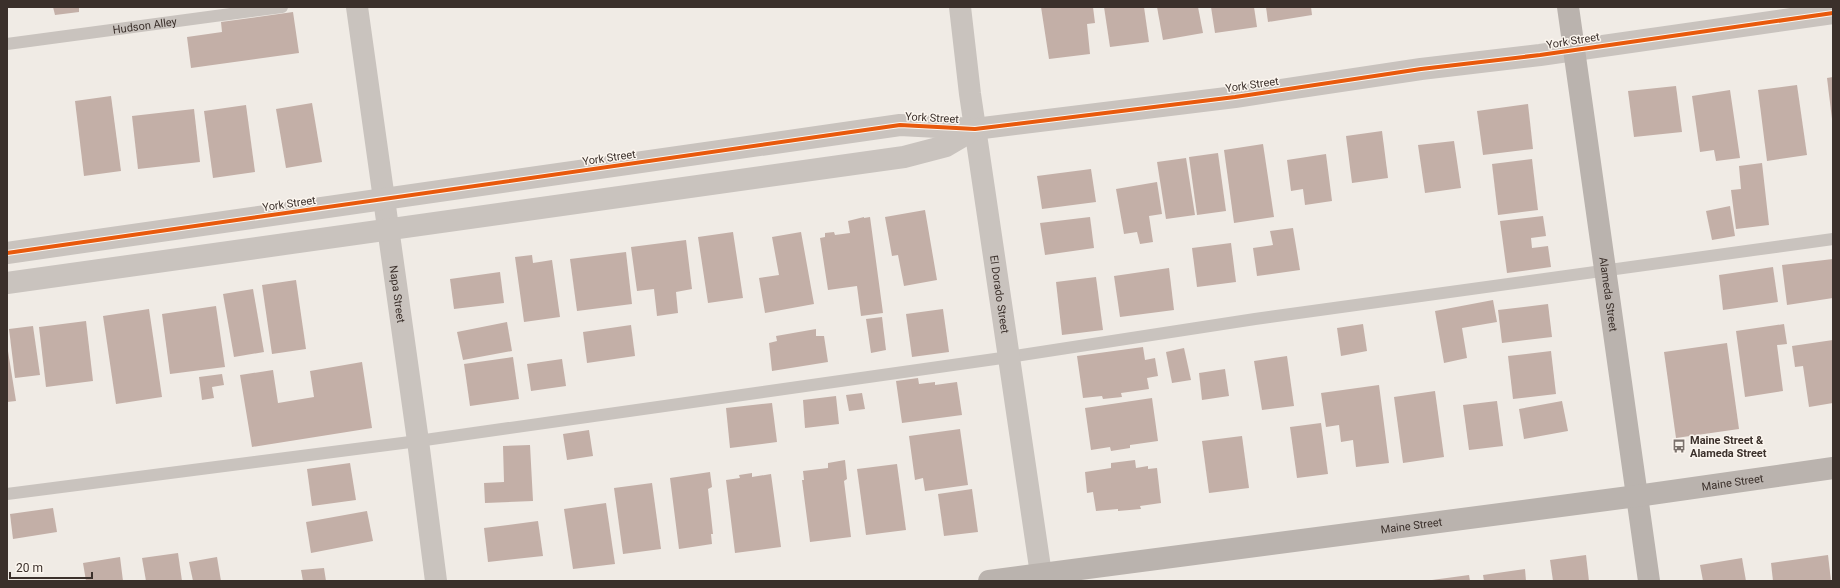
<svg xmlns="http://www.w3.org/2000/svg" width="1840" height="588" viewBox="0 0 1840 588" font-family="Roboto,sans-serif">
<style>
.building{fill:#c3afa7}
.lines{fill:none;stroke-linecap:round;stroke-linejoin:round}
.lane{stroke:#c9c3be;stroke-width:12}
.street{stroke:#c9c3be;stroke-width:22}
.secondary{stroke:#bab3ae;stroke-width:22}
.cycleway-casing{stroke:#fbf5ee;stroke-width:6}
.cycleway{stroke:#e8590c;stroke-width:4}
.labels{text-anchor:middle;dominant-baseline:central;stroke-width:3;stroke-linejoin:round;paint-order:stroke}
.street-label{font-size:11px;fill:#3b302b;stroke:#fbf5ee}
.poi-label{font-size:11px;font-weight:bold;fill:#3b302b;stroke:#fbf5ee;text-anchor:start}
</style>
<rect width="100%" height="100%" fill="#f0ebe5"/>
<g class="building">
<polygon points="53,7 79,7 79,12 55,15"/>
<polygon points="1041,7 1093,7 1095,23 1087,24 1090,54 1049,59"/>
<polygon points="1104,7 1144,7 1149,42 1110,47"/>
<polygon points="1157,7 1198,7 1203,33 1163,40"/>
<polygon points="1211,7 1254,7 1257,27 1215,33"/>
<polygon points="1266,7 1311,7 1312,15 1268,22"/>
<polygon points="293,12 299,53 191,68 187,37 222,32 221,22"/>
<polygon points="1833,77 1833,119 1832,119 1827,78"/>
<polygon points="1797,85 1807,155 1767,161 1758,90"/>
<polygon points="1676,86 1682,132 1634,137 1628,91"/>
<polygon points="1730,90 1740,158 1716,161 1714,150 1700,152 1692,96"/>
<polygon points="111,96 121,171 84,176 75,101"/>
<polygon points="312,103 322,162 286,168 276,109"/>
<polygon points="1528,104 1533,149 1483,155 1477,111"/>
<polygon points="246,105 255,172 213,178 204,111"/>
<polygon points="194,109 200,162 138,169 132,116"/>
<polygon points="1382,131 1388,178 1352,183 1346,136"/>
<polygon points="1454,141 1461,188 1425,193 1418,145"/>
<polygon points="1263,144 1274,217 1234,223 1224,150"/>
<polygon points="1218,153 1226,211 1197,215 1189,157"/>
<polygon points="1326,154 1332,201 1305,205 1303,189 1291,191 1287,160"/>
<polygon points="1186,158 1195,215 1166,219 1157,162"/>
<polygon points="1532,159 1538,210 1498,215 1492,164"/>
<polygon points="1762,163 1769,225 1736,229 1731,190 1741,189 1739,166"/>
<polygon points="1091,169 1096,202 1042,209 1037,176"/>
<polygon points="1157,182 1162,214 1149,216 1153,242 1140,244 1137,232 1124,234 1116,189"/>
<polygon points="1730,206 1735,236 1712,240 1706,211"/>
<polygon points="925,210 937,280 904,286 898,255 892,256 885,217"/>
<polygon points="1543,216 1546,236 1531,238 1532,248 1548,246 1551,267 1507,273 1500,221"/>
<polygon points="864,217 864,218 870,217 883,313 861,316 857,286 828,290 820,238 825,237 825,233 834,232 835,235 850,233 848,221"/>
<polygon points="1090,217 1094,248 1045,255 1040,223"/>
<polygon points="1293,228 1300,270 1257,276 1253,248 1273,245 1270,231"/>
<polygon points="733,232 743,298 708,303 698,237"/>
<polygon points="801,232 814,304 765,313 759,278 779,275 772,237"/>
<polygon points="686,240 692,289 676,292 678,313 657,316 654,289 637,291 631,247"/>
<polygon points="1231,243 1236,282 1197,287 1192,248"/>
<polygon points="626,252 632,304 577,311 570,259"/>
<polygon points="532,255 533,263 552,260 560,317 524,322 515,257"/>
<polygon points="1833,259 1833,298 1787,305 1782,265"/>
<polygon points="1773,267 1778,302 1723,310 1719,275"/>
<polygon points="1169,268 1174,310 1120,317 1114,276"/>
<polygon points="500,272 504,303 454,309 450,279"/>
<polygon points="1096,277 1103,330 1062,335 1056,282"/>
<polygon points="296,280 306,349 272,354 262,285"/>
<polygon points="253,289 264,352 234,357 223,294"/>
<polygon points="1493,300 1497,322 1462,328 1467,358 1444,363 1435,311"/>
<polygon points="1548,304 1552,337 1502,343 1498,310"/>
<polygon points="216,306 225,367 170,374 162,314"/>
<polygon points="149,309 162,397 116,404 103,316"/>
<polygon points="943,309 949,352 912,357 906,314"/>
<polygon points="882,317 886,350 871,353 866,319"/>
<polygon points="86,321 93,381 46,387 39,327"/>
<polygon points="507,322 512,351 463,360 457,332"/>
<polygon points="1363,324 1367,351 1341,356 1337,328"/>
<polygon points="1784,324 1787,344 1777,345 1783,391 1745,397 1736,331"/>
<polygon points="631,325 635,356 587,363 583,332"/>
<polygon points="33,326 40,375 15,378 9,329"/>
<polygon points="816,329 816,336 824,336 828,362 772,371 769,343 777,341 776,336"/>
<polygon points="1833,340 1833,403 1809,407 1803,366 1795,367 1792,346"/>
<polygon points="1727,343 1739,429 1676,438 1664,352"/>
<polygon points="7,345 16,401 7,402"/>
<polygon points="1143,347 1145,360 1155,358 1158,376 1147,378 1149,389 1121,393 1122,397 1103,399 1102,396 1083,398 1077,356"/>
<polygon points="1184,348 1191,380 1172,383 1166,352"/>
<polygon points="1551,351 1556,394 1513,399 1508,356"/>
<polygon points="1287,356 1294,406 1262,410 1254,361"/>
<polygon points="513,357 519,399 470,406 464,364"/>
<polygon points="562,359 566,386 531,391 527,364"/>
<polygon points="362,362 372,428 252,447 240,375 273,370 278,403 314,397 310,371"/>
<polygon points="1225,369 1229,396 1202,400 1199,373"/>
<polygon points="222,374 224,385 212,387 214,398 202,400 199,377"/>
<polygon points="918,378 919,384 935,382 935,385 957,382 962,415 902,423 896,381"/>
<polygon points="1379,385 1389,463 1356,467 1353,440 1341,442 1339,425 1326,427 1321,393"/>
<polygon points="1435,391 1444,457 1403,463 1394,397"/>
<polygon points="862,393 865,409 849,411 846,395"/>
<polygon points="836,396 839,424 805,428 803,400"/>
<polygon points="1152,398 1158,441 1130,445 1130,448 1111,451 1110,447 1091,450 1085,408"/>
<polygon points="1497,401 1503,446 1469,450 1463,405"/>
<polygon points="1562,401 1568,431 1524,439 1519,409"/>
<polygon points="772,403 777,442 730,448 726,408"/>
<polygon points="1321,423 1328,474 1297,478 1290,427"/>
<polygon points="960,429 968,485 925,491 923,478 915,480 909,436"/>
<polygon points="589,430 593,456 567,460 563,434"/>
<polygon points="1242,436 1249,488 1209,493 1202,441"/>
<polygon points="530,445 533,501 485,503 484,483 504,482 503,446"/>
<polygon points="845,460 847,479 844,481 851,537 810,542 802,480 804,480 803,471 828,468 828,463"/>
<polygon points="1135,460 1136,468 1148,466 1148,469 1157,468 1161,503 1140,506 1141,509 1118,511 1118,509 1096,511 1093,492 1087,493 1085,472 1111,468 1111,463"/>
<polygon points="350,463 356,500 312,506 307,469"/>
<polygon points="897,464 906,530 866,535 857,469"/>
<polygon points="710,472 712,487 708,489 713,534 711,534 712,544 679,549 670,478"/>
<polygon points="752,473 752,477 771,474 781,547 735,553 726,480 740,478 739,475"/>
<polygon points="652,483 661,549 623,554 614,488"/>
<polygon points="972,489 978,532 944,536 938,494"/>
<polygon points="606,503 615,564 573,569 564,509"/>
<polygon points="53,508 57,532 13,539 10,514"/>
<polygon points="367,511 373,541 311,553 306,522"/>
<polygon points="538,521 543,556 488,562 484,528"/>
<polygon points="178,553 182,581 146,581 142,558"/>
<polygon points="1586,555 1589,581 1553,581 1550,560"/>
<polygon points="1828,555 1831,581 1773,581 1771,563"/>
<polygon points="120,557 123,581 86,581 83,563"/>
<polygon points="217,557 221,581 193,581 189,562"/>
<polygon points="1742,558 1746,581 1703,581 1700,565"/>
<polygon points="324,568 326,581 303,581 301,570"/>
<polygon points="1525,569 1526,581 1484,581 1483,575"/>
<polygon points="1469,575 1470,581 1432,581 1432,580"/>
</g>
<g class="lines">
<g class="lane">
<path id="s1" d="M7,44L282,7"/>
<polyline points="7,494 418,441 1009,357 1255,319 1833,239"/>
</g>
<g class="street">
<path id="s2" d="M357,7L418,441L436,581"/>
<path id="s3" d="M960,7L970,94L1042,581"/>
<polyline points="7,253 900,125 975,129 1235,97 1421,69 1540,55 1833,13"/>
<polyline points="7,283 904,157 946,146 975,129"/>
</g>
<g class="secondary">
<path id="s4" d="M1568,7L1649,581"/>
<path id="s5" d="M989,581L1637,496L1833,468"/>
</g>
<g class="cycleway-casing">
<polyline id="cycleway" points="7,253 900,125 975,129 1235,97 1421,69 1540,55 1833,13"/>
</g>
<use href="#cycleway" class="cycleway"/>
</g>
<defs>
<g id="bus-bare" transform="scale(1.08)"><path d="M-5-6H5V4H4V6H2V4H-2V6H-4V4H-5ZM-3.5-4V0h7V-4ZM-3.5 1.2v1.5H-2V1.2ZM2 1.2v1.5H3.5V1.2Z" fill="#7a716c" stroke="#fbf5ee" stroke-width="2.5" paint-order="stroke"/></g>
</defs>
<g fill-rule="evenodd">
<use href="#bus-bare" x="1679" y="446"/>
</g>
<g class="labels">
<g class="street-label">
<text stroke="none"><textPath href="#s1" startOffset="139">Hudson Alley</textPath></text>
<text transform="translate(1573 41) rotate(-9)">York Street</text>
<text transform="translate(1252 85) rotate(-8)">York Street</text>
<text transform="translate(932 118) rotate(3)">York Street</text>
<text transform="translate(609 158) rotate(-8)">York Street</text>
<text transform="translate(289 204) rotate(-8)">York Street</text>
<text stroke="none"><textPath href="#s2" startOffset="290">Napa Street</textPath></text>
<text stroke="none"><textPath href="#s3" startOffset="290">El Dorado Street</textPath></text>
<text stroke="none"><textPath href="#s4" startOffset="290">Alameda Street</textPath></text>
<text stroke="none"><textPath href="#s5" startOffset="750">Maine Street</textPath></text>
<text stroke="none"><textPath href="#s5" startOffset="426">Maine Street</textPath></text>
</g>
<g class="poi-label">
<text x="1690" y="440">Maine Street &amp;<tspan x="1690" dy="13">Alameda Street</tspan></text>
</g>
</g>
<rect width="1840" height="588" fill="none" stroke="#3b302b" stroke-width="16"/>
<path d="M10 572v6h82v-6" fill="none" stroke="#3b302b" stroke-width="2"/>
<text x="16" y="572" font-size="12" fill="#3b302b" stroke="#fbf5ee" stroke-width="3" paint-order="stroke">20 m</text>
</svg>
